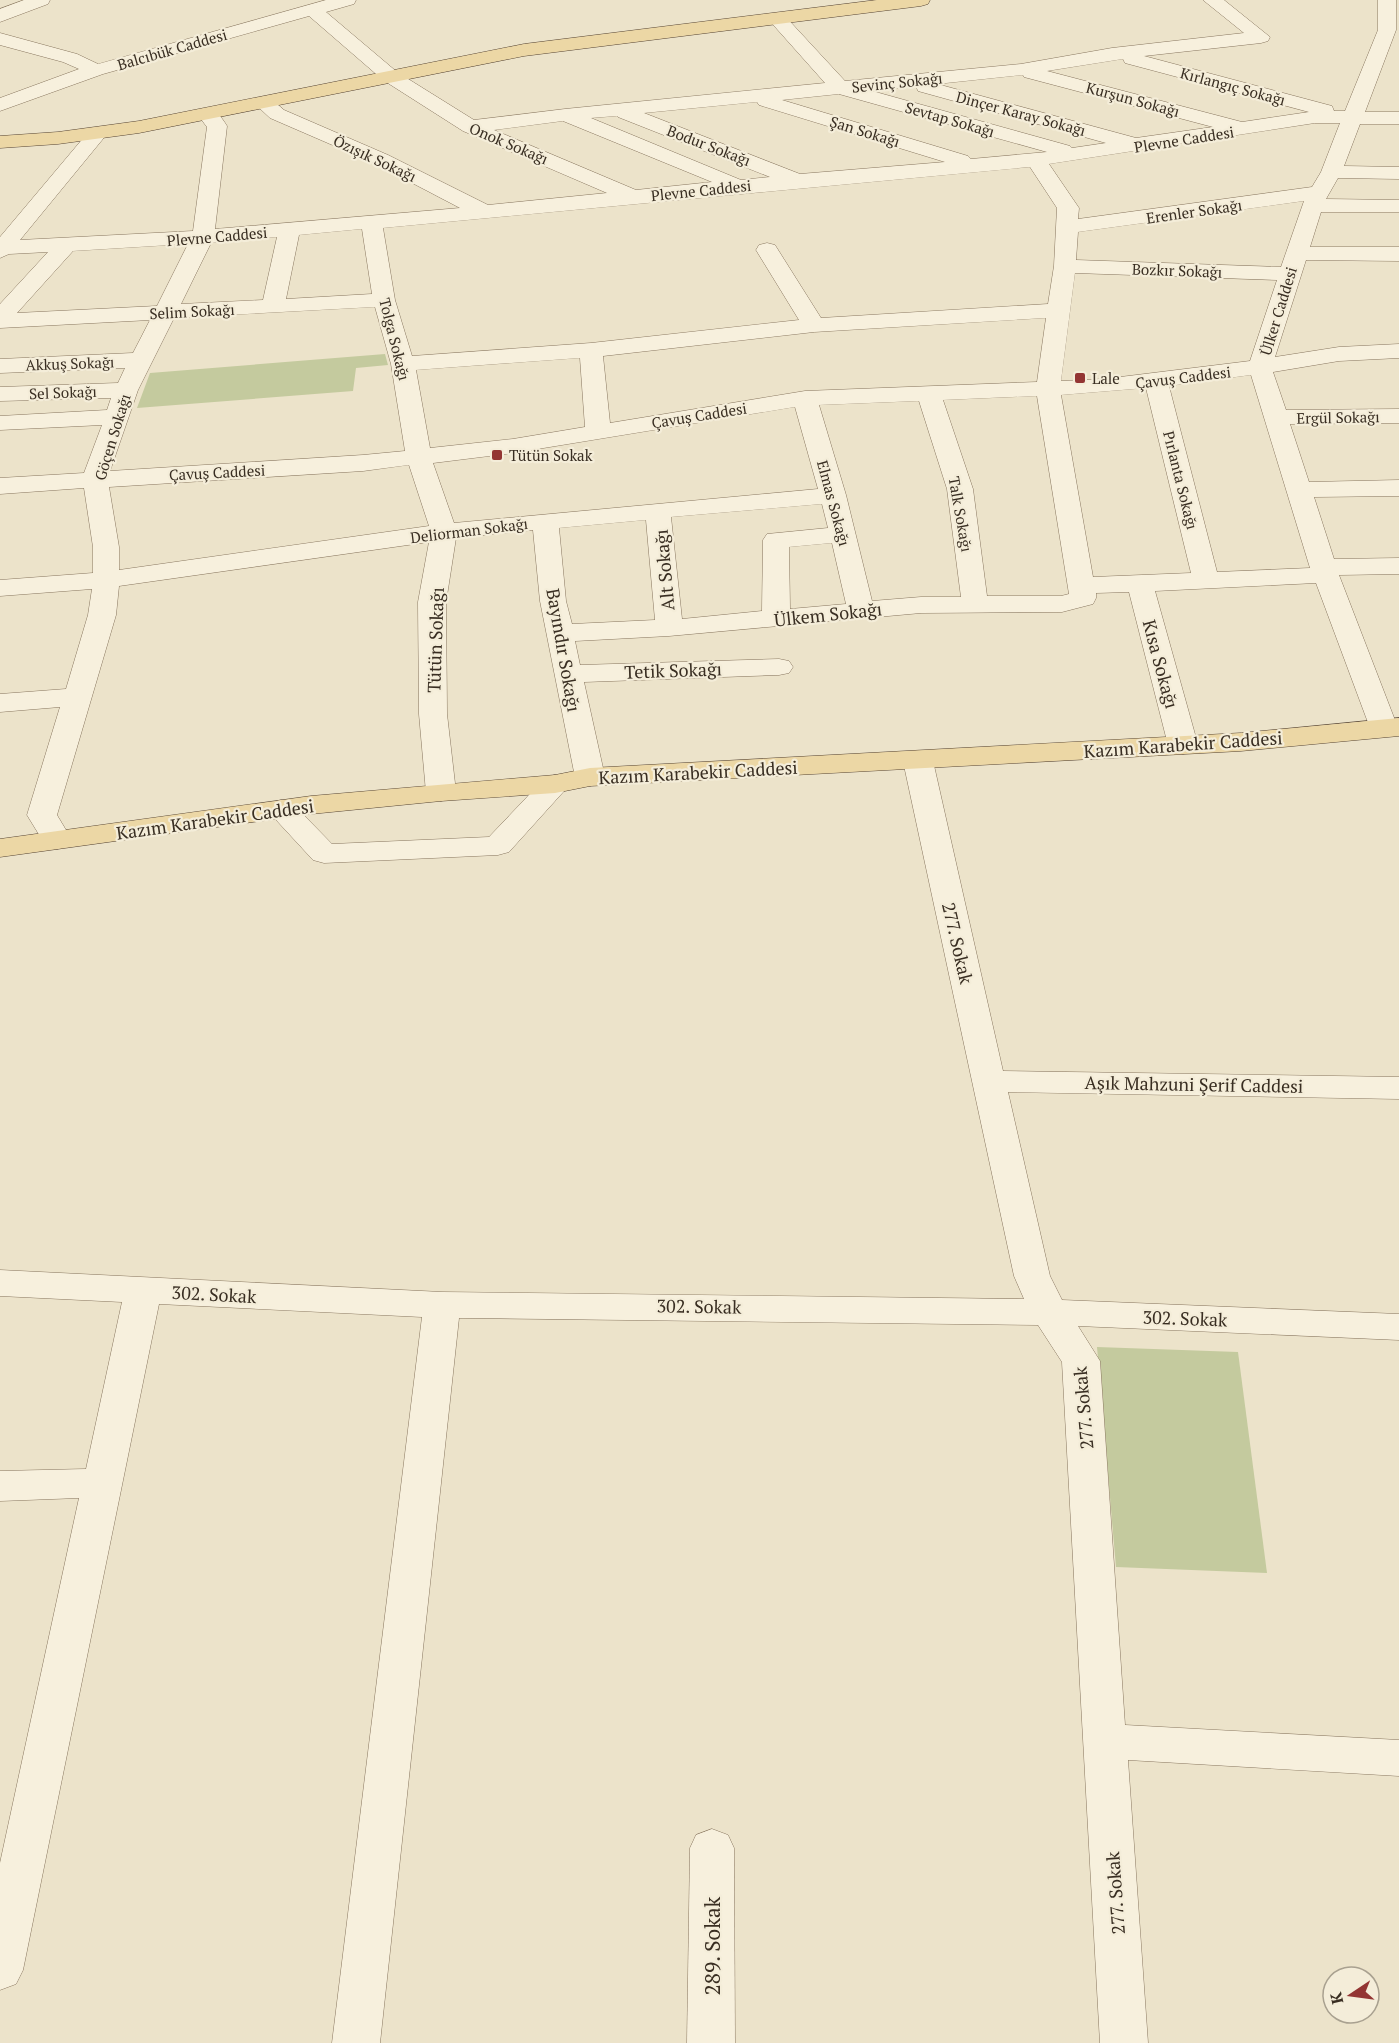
<svg xmlns="http://www.w3.org/2000/svg" width="1399" height="2043" viewBox="0 0 1399 2043" font-family="'PT Serif',serif">
<style>
.green{fill:#c4ca9e}
.lines{fill:none;stroke-linecap:round;stroke-linejoin:round}
.minor-casing{stroke:#88765f;stroke-width:1}
.major-casing{stroke:#564433;stroke-width:1}
.minor{fill:#f7f0dd;fill-rule:evenodd}
.major{fill:#ecd7a5;fill-rule:evenodd}
.poi-dot{fill:#933533;stroke:#f4edd9;stroke-width:2}
.labels{text-anchor:middle;dominant-baseline:central;stroke-width:4.5;stroke-linejoin:round;paint-order:stroke}
.far-street-label{font-size:15px;fill:#392e22;stroke:#f4edd9}
.far-poi-label{font-size:15px;fill:#392e22;stroke:#f4edd9;text-anchor:start}
.street-label{font-size:18px;fill:#392e22;stroke:#f4edd9}
.near-street-label{font-size:21px;fill:#392e22;stroke:#f4edd9}
</style>
<rect width="100%" height="100%" fill="#ece3ca"/>
<g class="green">
<polygon points="385,354 388,365 356,368 353,391 137,408 150,373"/>
<polygon points="1097,1347 1238,1352 1267,1573 1116,1567"/>
</g>
<g class="lines">
<g class="minor-casing">
<g id="minor">
<polygon points="24,0 50,0 48,4 0,22 0,9"/>
<path d="M326,0H356L354,4L326,12L397,72L474,120L565,109L825,83L768,19L770,15H784L845,81L1021,64L1112,48L1244,33L1203,0H1224L1270,37L1268,41L1261,43L1144,56L1332,106L1334,111H1345L1378,30V0H1396V30L1365,112H1399V124H1360L1344,166L1399,167V179L1338,178L1326,199L1399,200V212H1321L1310,247H1399V261L1306,260L1275,357L1339,347L1399,344V358L1339,361L1273,372L1286,410L1399,409V423L1290,424L1309,482L1399,480V496L1314,497L1334,559L1399,558V574L1339,575L1398,728L1394,734L1384,737L1374,734L1370,728L1316,583L1155,591L1198,745L1193,751L1183,754L1173,751L1168,745L1129,592L1096,593V598L1093,604L1062,612L921,613L669,636L575,641L580,665L779,659L789,661L793,667L789,673L779,675L584,682L605,777L600,783L590,786L580,783L575,777L540,601L533,530L456,538L446,602L447,714L456,792L452,798L441,801L430,798L426,792L419,714L418,602L429,542L119,586L116,615L57,815L72,840L68,846L57,849L46,846L27,815L60,707L0,712V694L66,689L88,615L92,589L0,596V580L93,573V547L84,488L0,494V478L84,473L102,425L0,430V416L107,410L111,398L0,401V387L118,383L125,368L0,373V359L133,353L150,320L0,328V304L48,252L9,254L0,258V237L90,130H104L107,134L20,240L193,231L207,127L197,114L200,110C214,106 220,115 227,126L215,229L460,208L374,163L270,118L254,103L257,99C269,96 275,102 284,110L388,155L488,205L607,193L463,131L383,80L309,16L103,74L0,111V98L79,69L63,62L0,45V33L77,54L98,64ZM1123,59L1125,63L1309,112L1242,122L1047,71ZM1023,75L1024,77L1213,127L1136,138L937,84ZM916,86L918,91L1106,143L1072,148L1070,146L872,91ZM839,94L1047,152L971,159L968,156L782,100ZM757,102L759,105L945,162L800,174L644,113ZM617,116L618,117L770,177L741,180L591,118ZM563,121L712,182L636,190L494,130ZM1315,123H1340L1321,172L1312,187L1078,219L1079,208L1049,164ZM1030,167L1057,208L1054,266L1048,304L821,318L775,245L767,243L759,245L756,250L799,320L591,343L412,356L395,300L383,228ZM1304,201L1281,267L1076,260L1078,232ZM362,229L372,294L286,299L299,235ZM277,237L263,300L181,304L211,243ZM188,244L157,306L17,313L73,251ZM1075,273L1277,280L1250,361L1104,379L1061,381ZM375,307L391,364L405,451L363,455L110,471L138,390L174,318ZM1046,318L1037,382L805,391L610,423L603,356L814,332ZM580,358L585,427L513,439L430,448L416,370ZM1251,375L1310,568L1217,572L1169,386ZM1146,388L1191,573L1093,577L1061,395ZM1037,396L1069,594L1061,596H987L973,489L943,400ZM919,401L947,489L961,597H921L872,601L846,495L819,405ZM795,407L818,489L454,523L433,463L513,453ZM409,465L429,526L119,570V547L109,487L363,471ZM822,504L828,528L767,534L763,540L762,611L682,619L671,517ZM646,520L655,620L572,624L566,601L559,528ZM832,543L846,604L790,609L789,547Z"/>
<polygon points="918,752 928,755 933,761 1003,1071 1399,1077 1399,1099 1008,1092 1050,1276 1062,1300 1399,1314 1399,1340 1078,1326 1100,1361 1125,1725 1399,1740 1399,1776 1128,1760 1148,2043 1100,2043 1062,1362 1038,1325 459,1318 380,2043 332,2043 422,1317 159,1304 23,1970 16,1984 0,1990 0,1863 79,1498 0,1501 0,1471 86,1469 122,1302 0,1296 0,1270 442,1292 1024,1299 1014,1276 903,761 908,755"/>
<polygon points="555,775 565,778 570,784 565,790 509,852 498,855 324,863 313,860 266,809 270,803 281,800 292,803 332,844 489,837 545,778"/>
<polygon points="712,1829 728,1835 734,1848 735,2043 687,2043 690,1848 696,1835"/>
</g>
</g>
<g class="major-casing">
<g id="major">
<polygon points="877,0 930,0 928,4 921,6 524,56 139,133 58,144 0,148 0,136 58,132 139,121 524,44"/>
<polygon points="1399,718 1399,736 1241,751 590,786 555,793 441,801 311,814 0,857 0,839 311,796 555,775 590,768 1241,733"/>
</g>
</g>
<use href="#minor" class="minor"/>
<use href="#major" class="major"/>
</g>
<g class="poi-dot">
<rect x="1074" y="372" width="12" height="12" rx="3"/>
<rect x="491" y="449" width="12" height="12" rx="3"/>
</g>
<g class="labels">
<g class="far-street-label">
<text transform="translate(172 49) rotate(-16)">Balcıbük Caddesi</text>
<text transform="translate(897 82) rotate(-6)">Sevinç Sokağı</text>
<text transform="translate(1233 86) rotate(15)">Kırlangıç Sokağı</text>
<text transform="translate(1133 99) rotate(15)">Kurşun Sokağı</text>
<text transform="translate(1021 113) rotate(15)">Dinçer Karay Sokağı</text>
<text transform="translate(950 119) rotate(16)">Sevtap Sokağı</text>
<text transform="translate(865 131) rotate(17)">Şan Sokağı</text>
<text transform="translate(1184 139) rotate(-9)">Plevne Caddesi</text>
<text transform="translate(509 143) rotate(23)">Onok Sokağı</text>
<text transform="translate(709 145) rotate(21)">Bodur Sokağı</text>
<text transform="translate(375 158) rotate(25)">Özışık Sokağı</text>
<text transform="translate(701 190) rotate(-6)">Plevne Caddesi</text>
<text transform="translate(1194 211) rotate(-8)">Erenler Sokağı</text>
<text transform="translate(217 236) rotate(-5)">Plevne Caddesi</text>
<text transform="translate(1177 270) rotate(2)">Bozkır Sokağı</text>
<text transform="translate(192 311) rotate(-3)">Selim Sokağı</text>
<text transform="translate(1278 311) rotate(-73)">Ülker Caddesi</text>
<text transform="translate(395 339) rotate(76)">Tolga Sokağı</text>
<text transform="translate(70 363) rotate(-2)">Akkuş Sokağı</text>
<text transform="translate(1183 377) rotate(-7)">Çavuş Caddesi</text>
<text transform="translate(63 392) rotate(-2)">Sel Sokağı</text>
<text transform="translate(699 415) rotate(-9)">Çavuş Caddesi</text>
<text transform="translate(1338 417) rotate(-1)">Ergül Sokağı</text>
<text transform="translate(112 437) rotate(-73)">Göçen Sokağı</text>
<text transform="translate(217 472) rotate(-3)">Çavuş Caddesi</text>
<text transform="translate(1181 480) rotate(76)">Pırlanta Sokağı</text>
<text transform="translate(834 503) rotate(75)">Elmas Sokağı</text>
<text transform="translate(961 514) rotate(80)">Talk Sokağı</text>
<text transform="translate(469 530) rotate(-7)">Deliorman Sokağı</text>
</g>
<g class="far-poi-label">
<text x="1092" y="378">Lale</text>
<text x="509" y="455">Tütün Sokak</text>
</g>
<g class="street-label">
<text transform="translate(664 570) rotate(-95)">Alt Sokağı</text>
<text transform="translate(828 614) rotate(-6)">Ülkem Sokağı</text>
<text transform="translate(435 640) rotate(-88)">Tütün Sokağı</text>
<text transform="translate(564 650) rotate(80)">Bayındır Sokağı</text>
<text transform="translate(1161 664) rotate(75)">Kısa Sokağı</text>
<text transform="translate(673 670) rotate(-2)">Tetik Sokağı</text>
<text transform="translate(1183 744) rotate(-4)">Kazım Karabekir Caddesi</text>
<text transform="translate(698 772) rotate(-3)">Kazım Karabekir Caddesi</text>
<text transform="translate(215 819) rotate(-8)">Kazım Karabekir Caddesi</text>
<text transform="translate(958 943) rotate(77)">277. Sokak</text>
<text transform="translate(1194 1084) rotate(1)">Aşık Mahzuni Şerif Caddesi</text>
<text transform="translate(214 1294) rotate(3)">302. Sokak</text>
<text transform="translate(699 1306) rotate(1)">302. Sokak</text>
<text transform="translate(1185 1318) rotate(2)">302. Sokak</text>
<text transform="translate(1083 1408) rotate(-95)">277. Sokak</text>
<text transform="translate(1115 1893) rotate(-94)">277. Sokak</text>
</g>
<g class="near-street-label">
<text transform="translate(712 1946) rotate(-90)">289. Sokak</text>
</g>
</g>
<g transform="translate(1351 1995) rotate(257)"><circle r="28" fill="#f4edd9" stroke="#a9a190" stroke-width="1.5"/>
<path d="M0-4.5L10 22L0 15L-10 22Z" fill="#933533"/>
<text y="-9" font-size="16" font-weight="bold" text-anchor="middle" fill="#392e22">K</text>
</g>
</svg>
